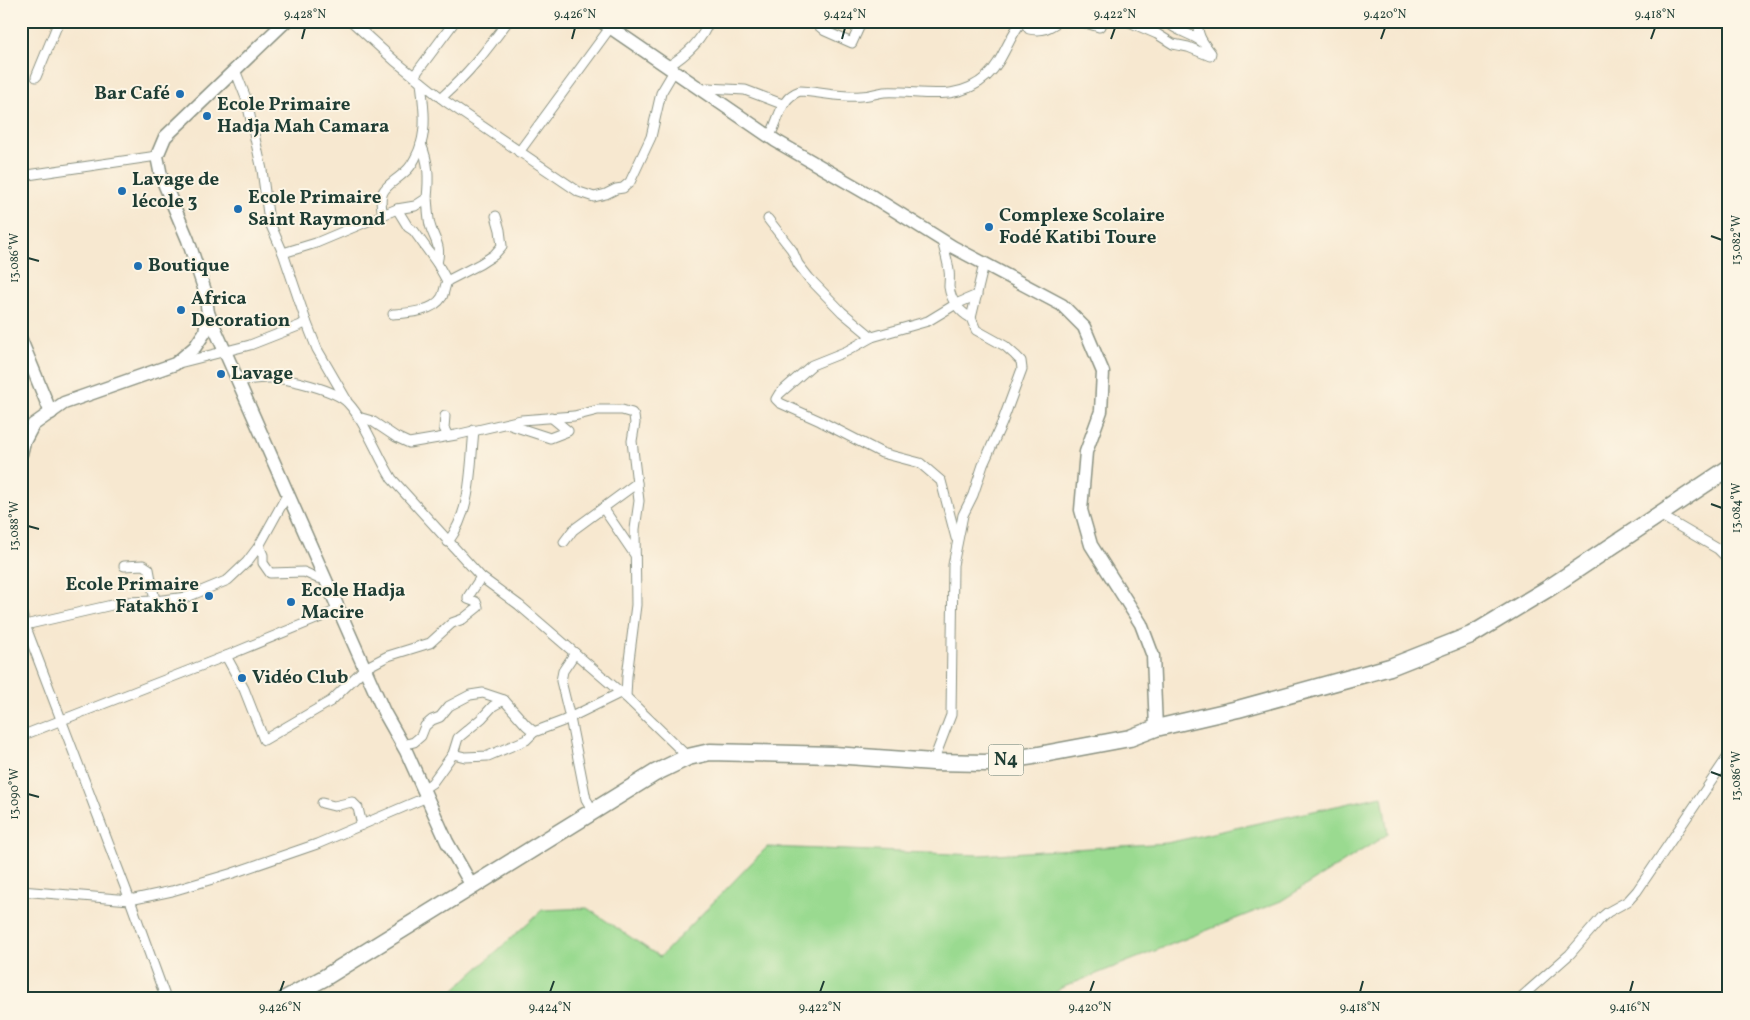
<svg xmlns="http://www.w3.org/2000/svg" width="1750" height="1020" viewBox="0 0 1750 1020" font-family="Vollkorn,serif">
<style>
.green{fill:#9ada90;stroke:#5c8c62}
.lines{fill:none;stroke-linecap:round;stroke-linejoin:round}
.street-casing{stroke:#8b9282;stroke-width:11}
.secondary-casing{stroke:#8b9282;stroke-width:15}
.highway-casing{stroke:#8b9282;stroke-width:19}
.street{stroke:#fff;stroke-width:9}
.secondary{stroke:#fff;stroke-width:12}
.highway{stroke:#fff;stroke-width:16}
.ticks{fill:none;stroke:#1f3d34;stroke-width:2}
.poi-dot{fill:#1f6fb2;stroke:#fcf5e5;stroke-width:2}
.labels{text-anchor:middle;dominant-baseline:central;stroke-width:4;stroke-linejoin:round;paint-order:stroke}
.shield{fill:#fcf5e5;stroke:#617469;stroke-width:1}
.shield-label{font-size:18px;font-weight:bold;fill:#1f3d34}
.poi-label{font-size:19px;font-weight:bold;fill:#1f3d34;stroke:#fcf5e5;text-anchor:start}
.neatline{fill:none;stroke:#1f3d34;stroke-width:2}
.ticks-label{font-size:12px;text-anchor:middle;fill:#1f3d34}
</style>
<rect width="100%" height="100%" fill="#fcf5e5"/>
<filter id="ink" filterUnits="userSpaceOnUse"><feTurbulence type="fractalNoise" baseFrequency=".02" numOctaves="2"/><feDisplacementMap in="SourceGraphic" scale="10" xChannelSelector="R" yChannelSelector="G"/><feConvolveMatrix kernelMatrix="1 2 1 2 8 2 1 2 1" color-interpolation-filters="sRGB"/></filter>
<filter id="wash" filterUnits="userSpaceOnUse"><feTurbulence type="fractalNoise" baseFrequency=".0096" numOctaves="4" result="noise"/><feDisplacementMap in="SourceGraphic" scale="20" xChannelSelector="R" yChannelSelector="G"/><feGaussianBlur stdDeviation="1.12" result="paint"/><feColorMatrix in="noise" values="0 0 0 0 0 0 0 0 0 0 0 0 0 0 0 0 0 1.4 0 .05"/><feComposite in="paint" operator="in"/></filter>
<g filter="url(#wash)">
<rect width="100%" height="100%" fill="#f7e8d0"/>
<polygon class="green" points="1382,796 1388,834 1281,901 1061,988 1048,999 444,999 542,910 587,908 660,957 767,847 980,855 1167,843"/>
</g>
<g filter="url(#ink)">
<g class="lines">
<g class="street-casing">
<g id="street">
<polyline points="351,21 395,61 445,101 579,192 594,197 606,194 616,189 623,188 630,182 651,137 661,93 674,71"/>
<polyline points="813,21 825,31 852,43 862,21"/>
<path d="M1024,21L1029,29C1042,32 1049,28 1059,21"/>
<polyline points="1064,21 1073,21"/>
<polyline points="1079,21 1099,27 1105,21"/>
<path d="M1127,21L1157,34L1173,44L1188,47L1210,56L1211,53C1204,44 1195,34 1199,21"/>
<path d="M1166,21C1177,32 1191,33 1202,42"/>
<path d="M667,67C685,56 702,41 709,21"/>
<polyline points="235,70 246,98 262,170 269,221 283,253 306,321"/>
<polyline points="414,76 455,21"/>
<polyline points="36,77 59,21"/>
<polyline points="702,91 708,88 745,90 782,104"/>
<path d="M441,98C469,73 486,51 508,21"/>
<path d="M769,137C780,120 779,98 800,91C819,92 843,98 861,96C869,96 877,93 884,92C920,90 956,104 987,76C1004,60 1008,38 1022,21"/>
<polyline points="519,152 615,21"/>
<polyline points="21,176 157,156"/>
<path d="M427,198C428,207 428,216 430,225C434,240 442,245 437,263"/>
<polyline points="397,209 408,227 414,231 437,263 447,281"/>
<path d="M383,214C376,187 389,187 406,171C412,166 419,152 421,144C427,124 423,102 421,82"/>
<polyline points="768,219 792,250 798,264 809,278 842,312 872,337"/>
<path d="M942,240C944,250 948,261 949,271C950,276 949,282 949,287C951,301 960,312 971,318"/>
<path d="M283,253L316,243L397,209L415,206L427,198C429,178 429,163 421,144"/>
<path d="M393,314C408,313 433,312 442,297C444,293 445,286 447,281L480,264L494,255L502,246L500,230L496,216"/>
<polyline points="179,363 250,345 301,325 306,321 317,349 346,399"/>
<path d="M237,381C247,380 258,378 268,378C285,377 336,390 348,403C365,421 378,457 392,479L481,577L519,605L626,697L688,757"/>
<polyline points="445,416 444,428 448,436"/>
<polyline points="358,417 372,421 396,437 409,443 456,435 521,420 574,416 598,410 622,410 632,413 634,416 635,423 632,441 639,501 635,529 636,605 627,676 626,697"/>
<polyline points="507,424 550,438 568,431 551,417"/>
<polyline points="603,508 635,555"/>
<polyline points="1658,514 1718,549 1729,560"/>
<polyline points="956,538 941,481 920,463 882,453 820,421 780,403 776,399 779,394 812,365 847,351 872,337 928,321 956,304 977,295"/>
<path d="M448,542C472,510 470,468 474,430"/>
<polyline points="564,542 573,530 637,483"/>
<polyline points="259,546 263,555 263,563 270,573 304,572 317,578 325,579"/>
<polyline points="124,566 143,565 149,569 155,601"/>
<polyline points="21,611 25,625 130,900 166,999"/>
<polyline points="25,625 125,602 155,601 187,597 228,580 247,562 259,546 287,495"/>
<polyline points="575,653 563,671 561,681 570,718 586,799 593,811"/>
<polyline points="226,656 244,689 264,740 331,701 365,668 388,656 430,643 452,623 463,619 478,607 476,602 468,599 468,597 481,577"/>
<polyline points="21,736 226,656 338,610"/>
<polyline points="403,745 414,742 421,736 425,726 432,720 440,717 449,706 470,695 483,693 504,700 526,725 534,732"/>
<polyline points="453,754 465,757 488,756 526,740 534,732 563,721 622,692"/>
<polyline points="933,762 951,715 953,565 963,515 973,495 983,465 1002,423 1022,369 1021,361 1015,355 1005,346 976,330 971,318 984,264"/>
<polyline points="423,789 432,783 453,754 458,738 482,718 493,706 504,700"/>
<polyline points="322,803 334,806 352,802 358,808 362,825"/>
<polyline points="21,891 130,900 172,891 233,873 317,844 427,797"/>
<polyline points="1519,999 1570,954 1602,917 1608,912 1628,901 1637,891 1729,755"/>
</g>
</g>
<g class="secondary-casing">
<g id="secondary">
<polyline points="601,21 776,141 873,197 953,247 1062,305 1084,327 1103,372 1101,411 1086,452 1081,510 1091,545 1141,624 1153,656 1156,728"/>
<polyline points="208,313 384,712 406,751 447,842 472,886"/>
<polyline points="21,340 51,413"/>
<polyline points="21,454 24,442 33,425 64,403 175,364 195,347 205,332 208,313 205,291 188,240 161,176 157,156 165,137 286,21"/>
</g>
</g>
<g class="highway-casing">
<polyline id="highway" points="285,999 324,978 655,773 688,757 710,752 834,755 933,762 986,763 1033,756 1130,738 1156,728 1238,709 1390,667 1471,635 1549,588 1729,468"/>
</g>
<use href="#street" class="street"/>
<use href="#secondary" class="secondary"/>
<use href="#highway" class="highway"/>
</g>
</g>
<path class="ticks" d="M302,39L305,28M572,39L575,28M842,39L845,28M1111,39L1115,28M1381,39L1385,28M1651,39L1655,28M1711,236L1722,240M28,258L39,261M1711,504L1722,508M28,526L39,529M1711,772L1722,776M28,794L39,797M280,992L284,981M550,992L554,981M820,992L824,981M1090,992L1094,981M1360,992L1363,981M1630,992L1633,981"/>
<g class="poi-dot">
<circle cx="180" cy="94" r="5"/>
<circle cx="207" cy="116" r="5"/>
<circle cx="122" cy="191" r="5"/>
<circle cx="238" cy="209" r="5"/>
<circle cx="989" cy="227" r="5"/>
<circle cx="138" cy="266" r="5"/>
<circle cx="181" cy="310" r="5"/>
<circle cx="221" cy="374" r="5"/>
<circle cx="209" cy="596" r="5"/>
<circle cx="291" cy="602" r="5"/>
<circle cx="242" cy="678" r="5"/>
</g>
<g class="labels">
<rect class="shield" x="988.5" y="744.5" width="35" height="31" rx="4"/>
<g class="shield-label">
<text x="1006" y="760">N4</text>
</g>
<g class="poi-label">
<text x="170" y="94" text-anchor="end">Bar Café</text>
<text x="217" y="105">Ecole Primaire<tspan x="217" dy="22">Hadja Mah Camara</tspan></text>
<text x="132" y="180">Lavage de<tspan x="132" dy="22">lécole 3</tspan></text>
<text x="248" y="198">Ecole Primaire<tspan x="248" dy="22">Saint Raymond</tspan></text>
<text x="999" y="216">Complexe Scolaire<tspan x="999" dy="22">Fodé Katibi Toure</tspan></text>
<text x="148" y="266">Boutique</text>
<text x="191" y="299">Africa<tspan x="191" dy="22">Decoration</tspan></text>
<text x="231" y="374">Lavage</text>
<text x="199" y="585" text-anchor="end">Ecole Primaire<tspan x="199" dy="22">Fatakhö 1</tspan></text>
<text x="301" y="591">Ecole Hadja<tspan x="301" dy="22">Macire</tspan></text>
<text x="252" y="678">Vidéo Club</text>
</g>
</g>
<rect width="1750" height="1020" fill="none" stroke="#fcf5e5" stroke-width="55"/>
<rect x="28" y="28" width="1694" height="964" class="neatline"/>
<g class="ticks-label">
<text x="305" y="18">9.428°N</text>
<text x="575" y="18">9.426°N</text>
<text x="845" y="18">9.424°N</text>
<text x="1115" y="18">9.422°N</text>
<text x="1385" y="18">9.420°N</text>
<text x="1655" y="18">9.418°N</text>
<text transform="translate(1736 240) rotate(-90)" y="4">13.082°W</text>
<text transform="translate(14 258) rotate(-90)" y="4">13.086°W</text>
<text transform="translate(1736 508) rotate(-90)" y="4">13.084°W</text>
<text transform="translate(14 526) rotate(-90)" y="4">13.088°W</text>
<text transform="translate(1736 776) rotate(-90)" y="4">13.086°W</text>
<text transform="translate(14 794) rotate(-90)" y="4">13.090°W</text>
<text x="280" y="1011">9.426°N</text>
<text x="550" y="1011">9.424°N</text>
<text x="820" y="1011">9.422°N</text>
<text x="1090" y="1011">9.420°N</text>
<text x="1360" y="1011">9.418°N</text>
<text x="1630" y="1011">9.416°N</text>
</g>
</svg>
